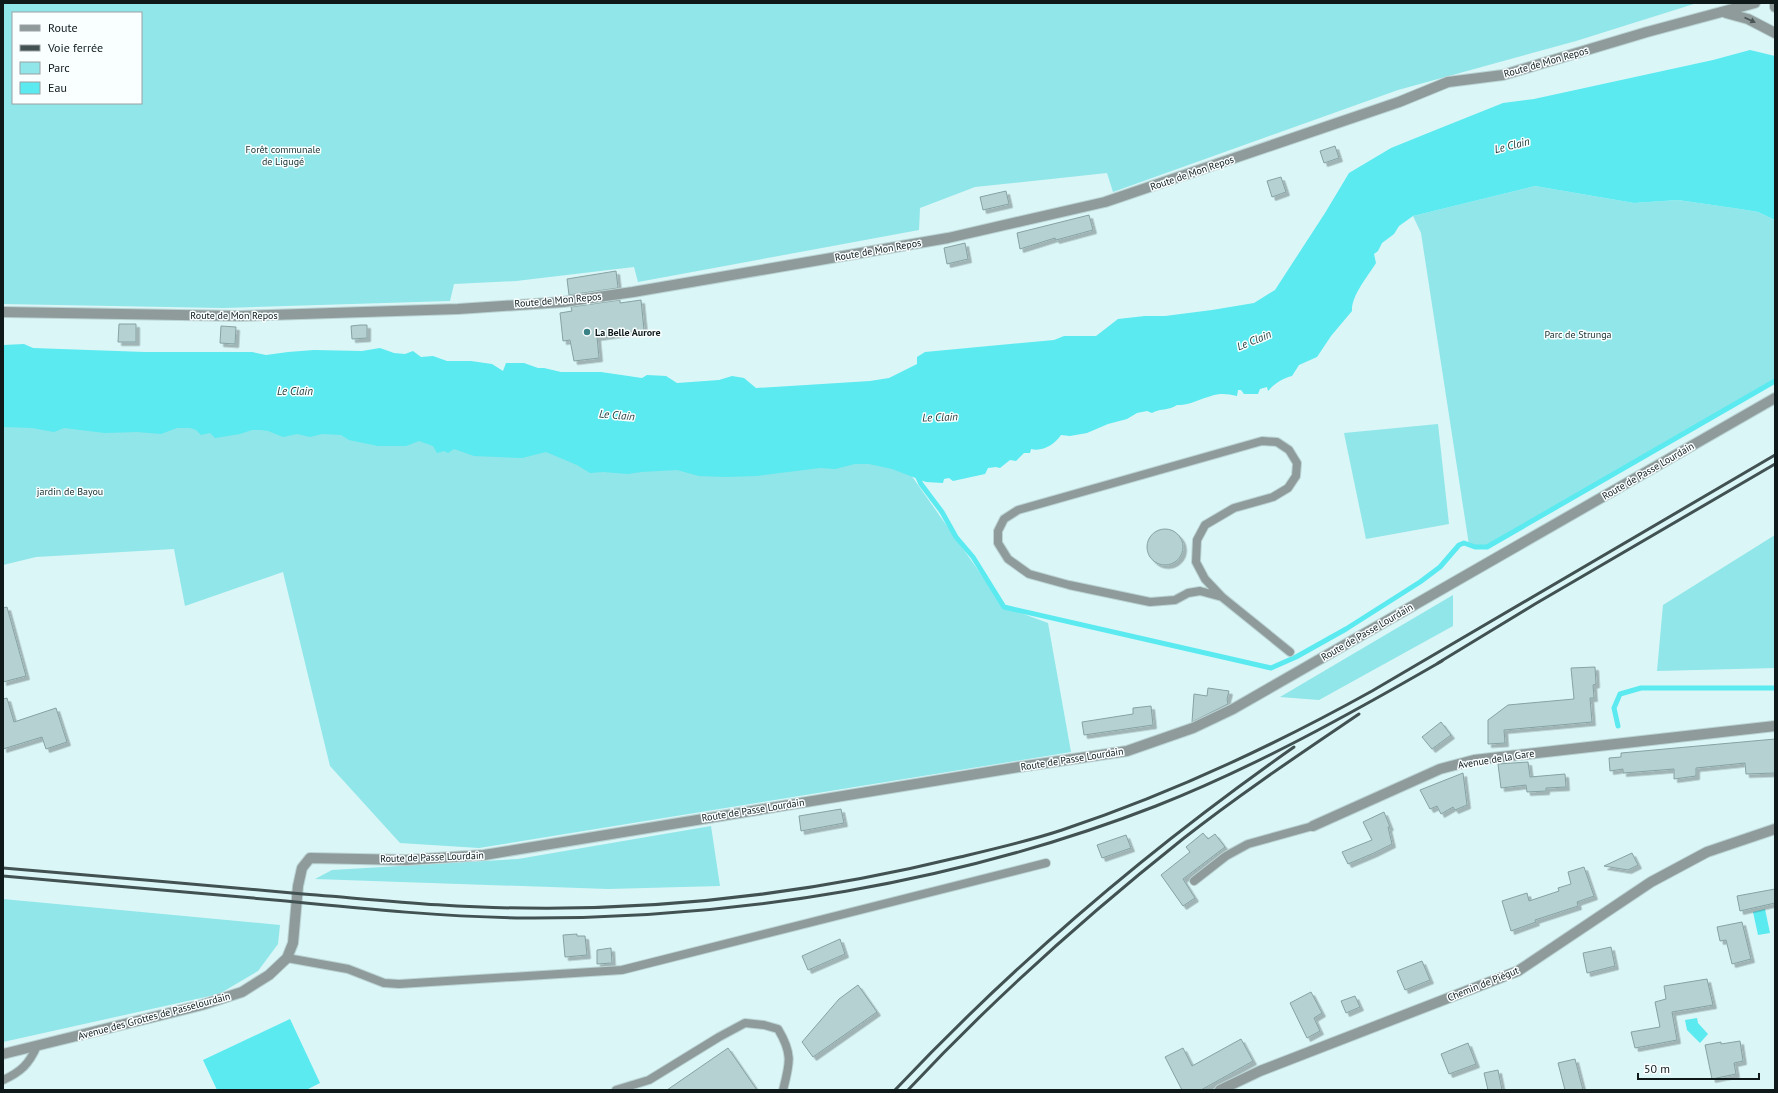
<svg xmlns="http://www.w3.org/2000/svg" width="1778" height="1093" viewBox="0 0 1778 1093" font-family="'PT Sans',sans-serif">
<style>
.green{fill:#90e6e9;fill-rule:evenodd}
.water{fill:#5aeaf0}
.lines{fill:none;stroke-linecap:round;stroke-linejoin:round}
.stream{stroke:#5aeaf0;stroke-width:5}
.building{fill:#b6d1d2;stroke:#87a2a3;filter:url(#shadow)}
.lane-casing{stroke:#bad3d4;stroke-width:10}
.street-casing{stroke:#bad3d4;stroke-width:12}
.lane{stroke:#8f9b9b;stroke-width:8}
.street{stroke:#8f9b9b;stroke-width:10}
.rail{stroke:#425152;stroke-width:3}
.oneway{fill:#495454}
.poi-dot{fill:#398184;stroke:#f9feff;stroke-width:1.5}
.labels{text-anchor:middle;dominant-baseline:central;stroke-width:3;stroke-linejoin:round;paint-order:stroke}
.street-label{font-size:10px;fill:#0f191a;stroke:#f9feff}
.park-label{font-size:10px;fill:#183031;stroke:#f9feff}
.poi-label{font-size:10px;font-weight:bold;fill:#0f191a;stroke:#f9feff;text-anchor:start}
.water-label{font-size:11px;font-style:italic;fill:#243c3d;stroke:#f9feff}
</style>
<defs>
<filter id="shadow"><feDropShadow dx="3.5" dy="3.5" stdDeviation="0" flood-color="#0004"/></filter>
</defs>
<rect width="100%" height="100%" fill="#daf6f7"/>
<g class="green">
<path d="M3,3H1697L1576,41L1398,90L1113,192L1107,173L975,187L920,208L919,230L638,282L634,267L516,281L454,284L450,301L223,308L3,304ZM13,13H141V103H13Z"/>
<polygon points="1535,186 1634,203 1678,200 1740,209 1758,212 1775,220 1775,381 1487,547 1469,545 1421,233 1413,216"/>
<polygon points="3,406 884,434 911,475 1004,607 1048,623 1071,752 479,848 400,843 330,766 283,572 185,606 174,549 36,557 3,565"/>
<polygon points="1438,424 1449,524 1366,539 1344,433"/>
<polygon points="1775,535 1775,668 1657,671 1663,605"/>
<polygon points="1453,595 1453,626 1319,700 1280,697"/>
<polygon points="711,826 720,886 608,889 315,879 332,870 518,859"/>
<polygon points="3,899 280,925 278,944 258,971 219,994 3,1042"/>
</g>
<g class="water">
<path d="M1750,50L1775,56V220L1758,212L1740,209L1678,200L1634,203L1535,186L1413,216L1399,226L1394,234L1382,243L1378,251L1374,254L1376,263C1368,276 1351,296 1352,311L1331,336L1317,357L1299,365L1292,376C1283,378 1274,384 1268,391L1267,387L1260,389L1258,394H1244L1241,390H1238L1237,396C1228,394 1220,393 1211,396C1200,399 1188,406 1177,405C1169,411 1160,408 1152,413L1147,411L1137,413L1127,419L1108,424L1087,433L1070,436L1061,435C1055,444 1043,452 1031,449L1030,453H1024L1016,461L1010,460L1000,468L996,467L988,468L985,474L953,481L949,478L944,479L943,483L926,482L892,469L869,464H855L835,469L820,468L757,476L725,477L699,476L677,470L641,472L628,474L603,472L590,473L577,465L546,452L522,458L474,456L454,449L448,453L444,451L437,453L433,446L419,441L406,446H378L349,440L341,435L322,434L310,437L297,434L283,437L268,431L261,430H252L240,434L215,438L210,433L201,435L196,430L190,428H177L161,434L137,432L105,433L64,428L54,432L32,428L3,427V345L24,344L33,348L145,352H252L266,355L288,352L314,350L362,351L380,348L394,353L405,354L413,351L421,357L433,356L447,361H471L492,364L503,371L506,363H524L538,368H544L561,372H601L642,378L647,375L666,376L677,383L719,380L732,376L744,378L756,388L870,381L889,378L917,364V357L925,352L1054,340L1064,336H1096L1118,319L1145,316H1165L1212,310L1254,303L1275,290L1325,213L1349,173L1391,148L1438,129L1503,103L1534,99L1713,60Z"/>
<polygon points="1765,909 1770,933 1758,935 1753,912"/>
<polygon points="1697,1018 1698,1023 1708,1034 1700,1043 1687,1030 1685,1020"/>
<polygon points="290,1019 320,1083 306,1090 217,1090 203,1060"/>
</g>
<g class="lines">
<g class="stream">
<polyline points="916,473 921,484 942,512 956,537 973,557 1004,607 1271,668 1296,657 1346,629 1420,582 1440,567 1459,545 1464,543 1475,547 1487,547 1775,381"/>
<polyline points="1618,726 1614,708 1620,694 1641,688 1775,688"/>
</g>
</g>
<g class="building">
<polygon points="1335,146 1339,158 1324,163 1320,151"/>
<polygon points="1281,177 1286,192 1272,197 1267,181"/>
<polygon points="1006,191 1009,204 983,210 980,197"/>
<polygon points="1089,215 1093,230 1056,240 1055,238 1020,249 1017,233"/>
<polygon points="965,243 968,259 947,264 944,248"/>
<polygon points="616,271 618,288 569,295 567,279"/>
<polygon points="620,300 620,303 641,300 644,330 597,337 599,358 574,361 570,340 563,341 560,313 572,311 571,307"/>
<polygon points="119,324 136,324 136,342 118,342"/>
<polygon points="360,325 367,325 367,338 352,339 351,326"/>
<polygon points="221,326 236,327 235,344 220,343"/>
<circle cx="1165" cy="547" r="18"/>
<polygon points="7,607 26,676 3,682 3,608"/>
<polygon points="1595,667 1596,684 1593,685 1594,698 1590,698 1592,722 1504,730 1505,743 1488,744 1488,720 1508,705 1574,699 1571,668"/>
<polygon points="1208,688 1229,691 1227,699 1228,704 1192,722 1194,694 1207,696"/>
<polygon points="7,698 14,722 56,708 67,742 46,749 42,737 3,749 3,699"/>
<polygon points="1151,706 1153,725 1084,735 1082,722 1133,714 1133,708"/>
<polygon points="1441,722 1451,735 1432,749 1422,737"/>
<polygon points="1775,739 1775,773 1746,774 1745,763 1696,768 1696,776 1674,779 1674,769 1623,773 1623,769 1610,771 1609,758 1621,757 1621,753"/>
<polygon points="1528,762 1530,777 1565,774 1566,787 1546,788 1546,791 1527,792 1526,785 1501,788 1498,764"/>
<polygon points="1463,773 1467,805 1455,810 1453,807 1441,814 1437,806 1430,809 1420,790"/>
<polygon points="841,809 844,823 801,831 799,816"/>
<polygon points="1384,812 1390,827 1388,827 1392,844 1374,853 1348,864 1342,852 1372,840 1363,822"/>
<polygon points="1203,833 1208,839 1215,834 1225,847 1183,879 1195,898 1183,906 1161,875 1190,852 1186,847"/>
<polygon points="1126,835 1131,848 1102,858 1097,845"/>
<polygon points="1632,853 1638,865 1628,870 1604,866"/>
<polygon points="1584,867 1594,896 1577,902 1578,906 1535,920 1536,922 1511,931 1502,901 1527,893 1529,901 1559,891 1558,888 1571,884 1568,872"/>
<polygon points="1775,889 1775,903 1740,911 1737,896"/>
<polygon points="1742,922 1751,959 1732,964 1726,940 1720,941 1717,927"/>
<polygon points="577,934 577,936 585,936 587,955 565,957 563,935"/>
<polygon points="840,939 845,954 808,970 802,956"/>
<polygon points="1611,947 1615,966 1587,973 1583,953"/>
<polygon points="611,948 612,963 597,964 597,950"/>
<polygon points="1422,961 1430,980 1405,990 1397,971"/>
<polygon points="1707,979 1713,1005 1672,1012 1677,1040 1635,1048 1631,1032 1660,1027 1655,1002 1666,999 1664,986"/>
<polygon points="858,985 877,1012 813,1057 802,1042 839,999"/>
<polygon points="1311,992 1322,1013 1314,1018 1320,1031 1307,1038 1290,1003"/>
<polygon points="1355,996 1360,1007 1346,1013 1341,1001"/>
<polygon points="1241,1039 1253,1061 1201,1090 1182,1090 1165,1057 1183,1048 1192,1066"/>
<polygon points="1740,1041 1743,1061 1734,1063 1736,1074 1712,1079 1705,1045 1721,1042 1721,1044"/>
<polygon points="1468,1043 1476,1064 1449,1074 1441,1054"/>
<polygon points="728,1048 757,1090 667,1090"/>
<polygon points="1575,1059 1583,1090 1565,1090 1558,1063"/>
<polygon points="1498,1070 1502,1090 1488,1090 1484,1073"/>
</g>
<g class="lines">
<g class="lane-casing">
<g id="lane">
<polyline points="1222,597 1200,591 1188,593 1175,600 1150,602 1069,585 1029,574 1008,559 998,543 998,531 1004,519 1018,510 1262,441 1277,442 1289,450 1297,463 1296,476 1288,488 1273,497 1234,508 1205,525 1197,540 1196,562 1205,579 1222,597 1290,652"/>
<polyline points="1194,881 1226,856 1248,844 1313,826"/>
<polyline points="287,958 348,969 384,983 399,984 622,970 1046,863"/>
<path d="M3,1080C21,1072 29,1064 37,1046"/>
<path d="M616,1090L649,1080L719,1037L745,1023L764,1025L778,1029C793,1054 790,1063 783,1090"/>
</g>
</g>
<g class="street-casing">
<g id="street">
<polyline points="1775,3 1775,7"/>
<polyline points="1726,13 1748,19 1775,33"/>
<polyline points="3,312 240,316 458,309 563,302 633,292 948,238 1105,202 1399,102 1448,82 1503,75 1647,32 1755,3"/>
<polyline points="1313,826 1440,769 1474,760 1775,726"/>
<polyline points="3,1054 202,1005 242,992 269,975 287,958 293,943 298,886 302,868 310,858 406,860 484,855 1019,767 1127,751 1193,728 1233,709 1775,398"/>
<polyline points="1220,1090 1260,1071 1518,971 1651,882 1707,852 1775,829"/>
</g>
</g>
<use href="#lane" class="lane"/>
<use href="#street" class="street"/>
<g class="rail">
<polyline points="1438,663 1535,604 1775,464"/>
<path d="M3,868C99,876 196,884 292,893C370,899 447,908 525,908C672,910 817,892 960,857C994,849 1029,841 1062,830C1170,794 1273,746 1372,691L1775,455"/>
<path d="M3,876C97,885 192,892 286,901C366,909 446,917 525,918C737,919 958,883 1156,806C1255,767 1350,714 1442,661"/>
<path d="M895,1090C1016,962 1150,848 1294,747"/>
<path d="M908,1090C993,999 1086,916 1184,838C1240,794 1300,754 1359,714"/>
</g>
</g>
<defs><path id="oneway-solid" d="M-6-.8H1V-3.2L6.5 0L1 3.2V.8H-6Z"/></defs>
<use class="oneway" href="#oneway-solid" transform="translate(1750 20) rotate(24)"/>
<circle class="poi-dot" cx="587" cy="332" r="4"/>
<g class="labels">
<g class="street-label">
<text transform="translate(1546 62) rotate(-16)">Route de Mon Repos</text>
<text transform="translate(1192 173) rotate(-19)">Route de Mon Repos</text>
<text transform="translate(878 250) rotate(-10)">Route de Mon Repos</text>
<text transform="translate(558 300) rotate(-5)">Route de Mon Repos</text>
<text x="234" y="315">Route de Mon Repos</text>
<text transform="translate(1648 471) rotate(-30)">Route de Passe Lourdain</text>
<text transform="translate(1367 632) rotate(-30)">Route de Passe Lourdain</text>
<text transform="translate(1072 759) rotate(-9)">Route de Passe Lourdain</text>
<text transform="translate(1496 759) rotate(-9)">Avenue de la Gare</text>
<text transform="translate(753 810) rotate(-9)">Route de Passe Lourdain</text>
<text transform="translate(432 857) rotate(-2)">Route de Passe Lourdain</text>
<text transform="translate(1483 984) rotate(-22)">Chemin de Piégut</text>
<text transform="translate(154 1016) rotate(-15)">Avenue des Grottes de Passelourdain</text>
</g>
<g class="park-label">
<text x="283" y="149">Forêt communale<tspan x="283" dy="12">de Ligugé</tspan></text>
<text x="1578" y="334">Parc de Strunga</text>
<text x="70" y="491">jardin de Bayou</text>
</g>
<g class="poi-label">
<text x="595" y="332">La Belle Aurore</text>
</g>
<g class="water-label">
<text transform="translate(1512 145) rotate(-14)">Le Clain</text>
<text transform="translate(1254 340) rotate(-22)">Le Clain</text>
<text x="295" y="391">Le Clain</text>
<text transform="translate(617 415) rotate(5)">Le Clain</text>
<text transform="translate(940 417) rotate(-2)">Le Clain</text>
</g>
</g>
<rect width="1778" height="1093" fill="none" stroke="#0f191a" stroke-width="8"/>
<rect x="12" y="12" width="130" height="92" fill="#f9feff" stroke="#9ba2a3"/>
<rect x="20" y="25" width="20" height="6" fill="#8f9b9b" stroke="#9ba2a3"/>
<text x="48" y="32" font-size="12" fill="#0f191a">Route</text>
<rect x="20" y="45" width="20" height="6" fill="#425152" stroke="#9ba2a3"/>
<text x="48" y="52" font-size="12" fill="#0f191a">Voie ferrée</text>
<rect x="20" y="62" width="20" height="12" fill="#90e6e9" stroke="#9ba2a3"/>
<text x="48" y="72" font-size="12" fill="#0f191a">Parc</text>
<rect x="20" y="82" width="20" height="12" fill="#5aeaf0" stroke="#9ba2a3"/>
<text x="48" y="92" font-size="12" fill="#0f191a">Eau</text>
<path d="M1638 1073v6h121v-6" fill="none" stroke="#0f191a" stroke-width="2"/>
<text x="1644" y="1073" font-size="12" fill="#0f191a" stroke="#f9feff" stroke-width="3" paint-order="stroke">50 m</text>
</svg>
